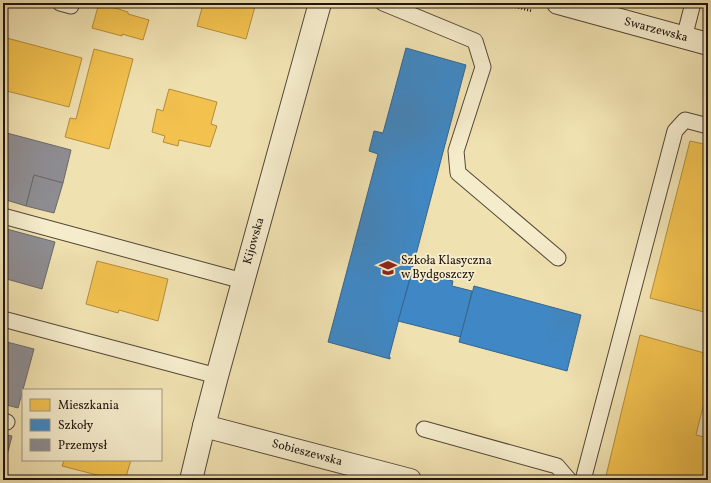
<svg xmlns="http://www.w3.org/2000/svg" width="711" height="483" viewBox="0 0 711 483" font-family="Vollkorn,serif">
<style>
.homes{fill:#f2c14e;stroke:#b38d3b}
.schools{fill:#3f88c5;stroke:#36658e}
.industry{fill:#8d8d92;stroke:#6c696a}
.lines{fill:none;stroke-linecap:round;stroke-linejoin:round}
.service-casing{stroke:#544737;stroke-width:17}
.minor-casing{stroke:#544737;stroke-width:24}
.path{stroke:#20140e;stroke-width:2.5;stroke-dasharray:1 2;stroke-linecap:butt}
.service{stroke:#f5eccc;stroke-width:15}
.minor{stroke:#f5eccc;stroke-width:22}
.labels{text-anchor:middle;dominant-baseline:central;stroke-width:4;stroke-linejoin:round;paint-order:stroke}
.street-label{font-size:12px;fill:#20140e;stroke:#f5eccc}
.poi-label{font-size:12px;fill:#20140e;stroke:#f5eccc;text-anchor:start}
</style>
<rect width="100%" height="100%" fill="#f0e1b1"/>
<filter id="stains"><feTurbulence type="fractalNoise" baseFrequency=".005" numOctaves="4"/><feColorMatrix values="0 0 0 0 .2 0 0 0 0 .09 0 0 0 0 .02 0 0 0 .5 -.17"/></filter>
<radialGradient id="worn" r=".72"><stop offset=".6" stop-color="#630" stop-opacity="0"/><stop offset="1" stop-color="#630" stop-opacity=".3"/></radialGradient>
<g class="homes">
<polygon points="99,3 128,12 128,14 149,20 143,40 122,34 122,36 92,28"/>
<polygon points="184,3 256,3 246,39 197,26 202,8"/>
<polygon points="3,37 82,58 69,107 3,90"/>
<polygon points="94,49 133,59 109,149 65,137 70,118 76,119"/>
<polygon points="169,89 217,102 211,124 217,126 210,147 179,140 178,146 163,142 165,136 152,132 157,109 163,111"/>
<polygon points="690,141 708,145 708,313 650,298"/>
<polygon points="97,261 168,279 158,321 119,310 118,313 86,304"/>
<polygon points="640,335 708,354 708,387 696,435 708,438 708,480 605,480"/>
<polygon points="64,460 131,460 125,480 100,480 101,476 62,466"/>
</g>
<g class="schools">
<polygon points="406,48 466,65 389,357 390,357 390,359 328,342 378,154 369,151 374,131 383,133"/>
<polygon points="411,276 431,281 432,276 453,281 452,286 472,291 461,337 398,321"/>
<polygon points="474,286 581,315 567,371 459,342"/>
</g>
<g class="industry">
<polygon points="3,132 71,150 63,183 34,175 26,206 3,199"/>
<polygon points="34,175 63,183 54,213 26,206"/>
<polygon points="3,228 55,242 42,289 3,278"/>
<polygon points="3,341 34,349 18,408 3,404"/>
<polygon points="3,434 12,436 3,471"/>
</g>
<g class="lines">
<g class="service-casing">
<g id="service">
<polyline points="60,3 71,6"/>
<polyline points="383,3 475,41 483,67 456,151 458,173 558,258"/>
<polyline points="684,38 693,3"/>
<polyline points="3,216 243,281"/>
<polyline points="3,319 217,376"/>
<polyline points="3,421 7,422"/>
<polyline points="424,429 557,466 569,480"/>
<polyline points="583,480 675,131 685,120 708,126"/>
</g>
</g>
<g class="minor-casing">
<g id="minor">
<polyline points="558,3 708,44"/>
<polyline points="204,426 410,480"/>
<polyline points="191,480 204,426 217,376 320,3"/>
</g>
</g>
<polyline class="path" points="501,3 532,11"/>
<use href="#service" class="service"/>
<use href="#minor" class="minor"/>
</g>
<defs>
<g id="school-bare" transform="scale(1.38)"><path d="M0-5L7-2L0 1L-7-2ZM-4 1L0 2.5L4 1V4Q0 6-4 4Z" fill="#8f2418" stroke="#f5eccc" stroke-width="2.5" paint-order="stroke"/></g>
</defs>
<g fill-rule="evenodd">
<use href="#school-bare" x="388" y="268"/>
</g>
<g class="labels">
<g class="street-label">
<text transform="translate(656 30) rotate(15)">Swarzewska</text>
<text transform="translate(254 241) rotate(-74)">Kijowska</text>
<text transform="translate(307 453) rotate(15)">Sobieszewska</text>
</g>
<g class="poi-label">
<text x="401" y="261">Szkoła Klasyczna<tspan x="401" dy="14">w Bydgoszczy</tspan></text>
</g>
</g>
<rect width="711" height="483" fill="none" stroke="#f0e1b1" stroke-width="16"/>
<rect x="4" y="4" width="703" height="475" fill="none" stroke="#20140e" stroke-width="2"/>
<rect x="8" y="8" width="695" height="467" fill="none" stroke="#20140e"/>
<rect x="22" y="389" width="140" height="72" fill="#f5eccc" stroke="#a09680"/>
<rect x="30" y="399" width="20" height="12" fill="#f2c14e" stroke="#a09680"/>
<text x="58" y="409" font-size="12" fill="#20140e">Mieszkania</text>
<rect x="30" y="419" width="20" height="12" fill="#3f88c5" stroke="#a09680"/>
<text x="58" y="429" font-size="12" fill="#20140e">Szkoły</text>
<rect x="30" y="439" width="20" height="12" fill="#8d8d92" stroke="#a09680"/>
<text x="58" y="449" font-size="12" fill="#20140e">Przemysł</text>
<rect width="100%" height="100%" filter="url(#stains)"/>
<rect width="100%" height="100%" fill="url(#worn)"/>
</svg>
